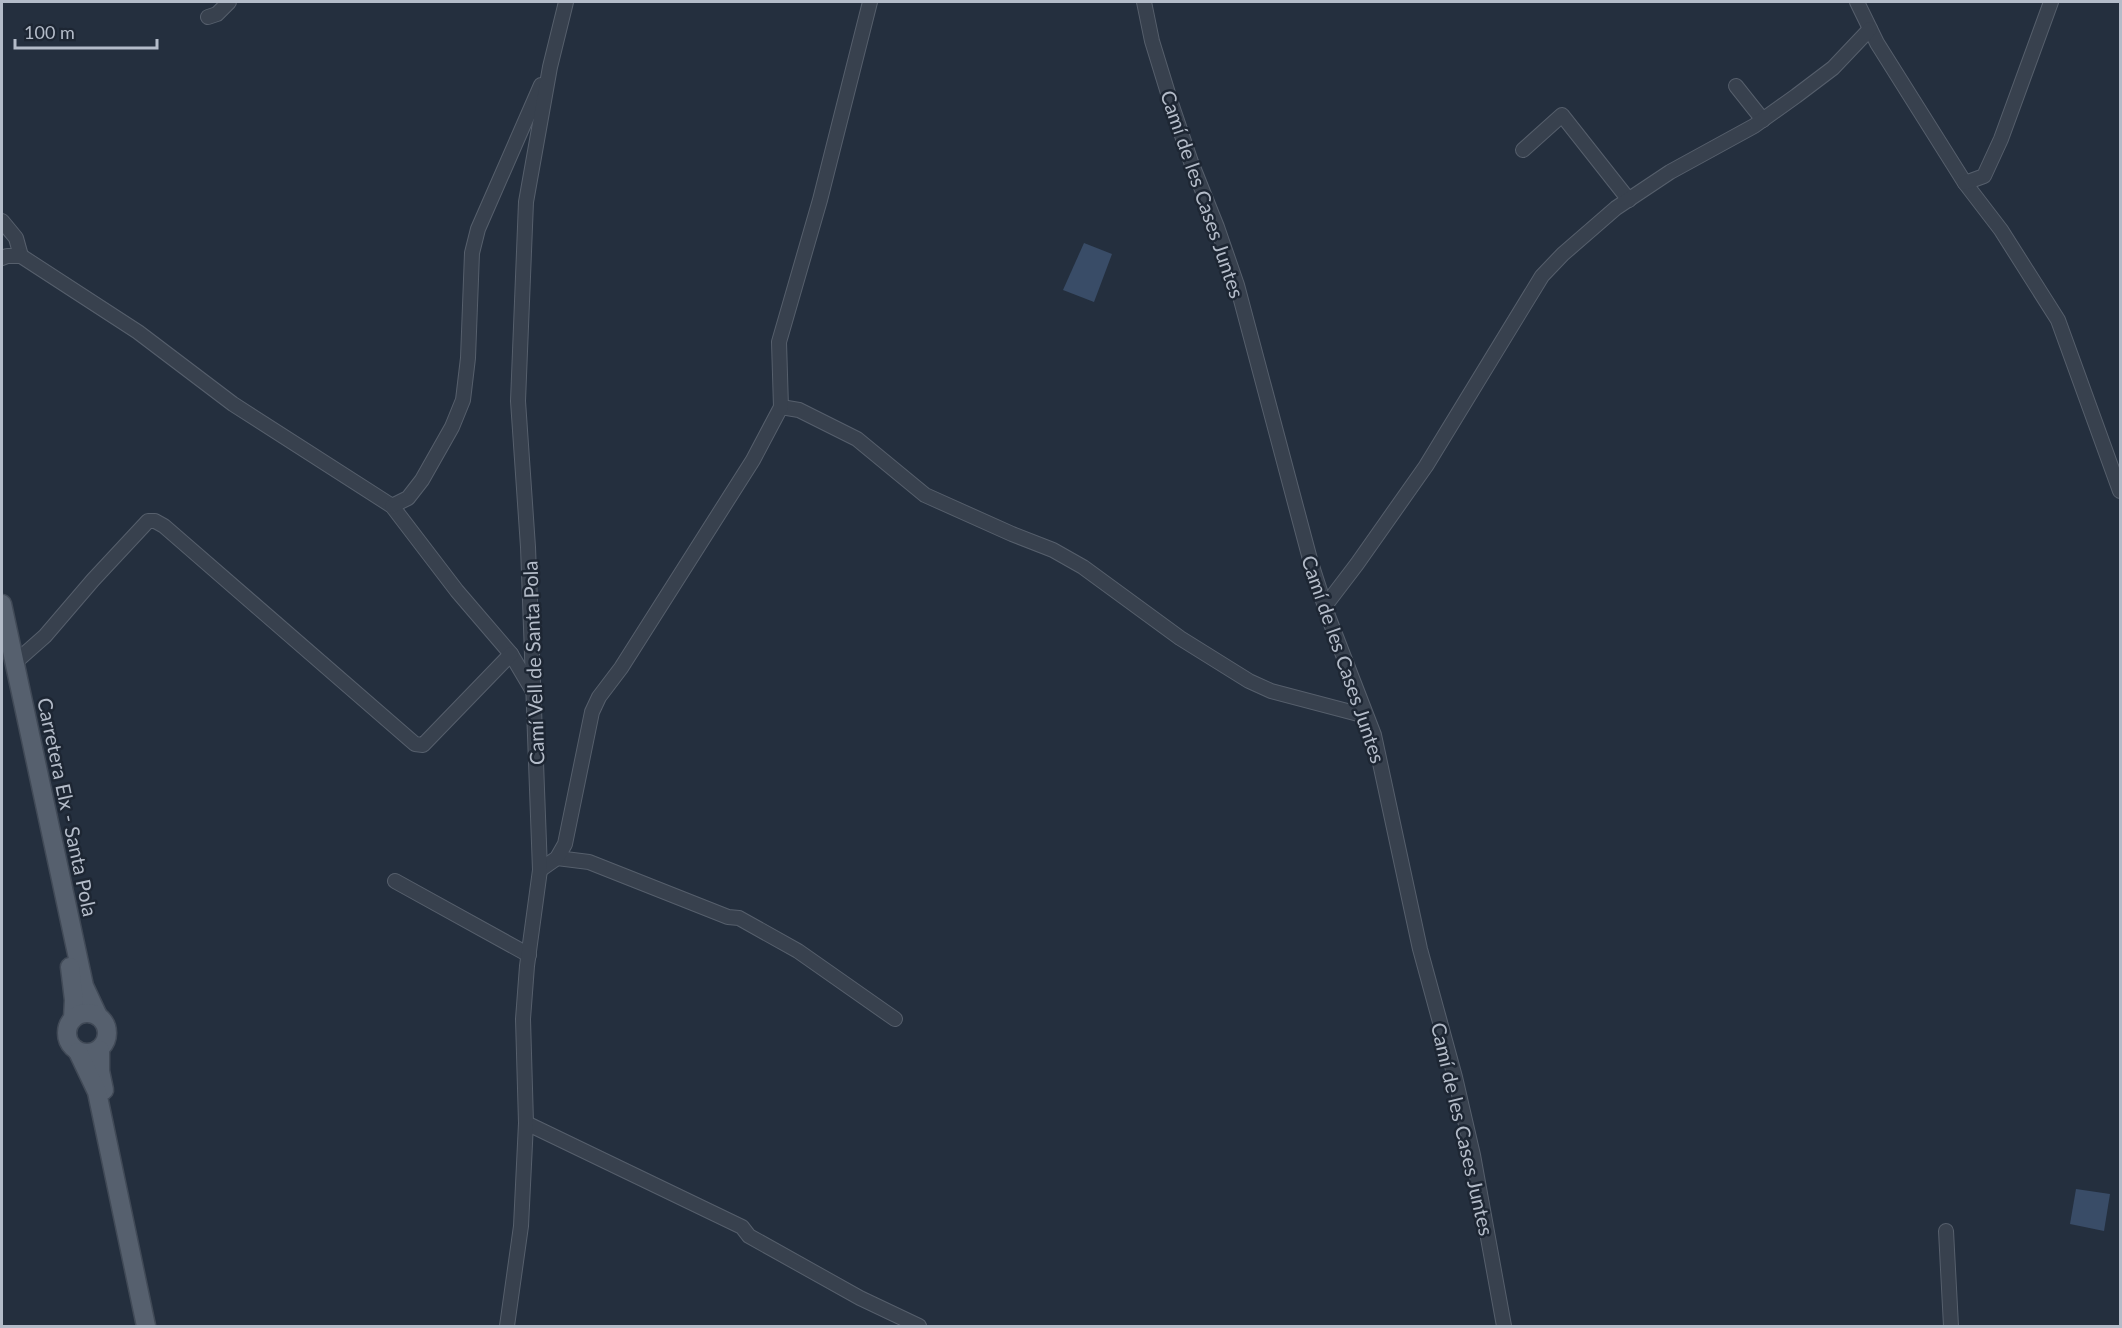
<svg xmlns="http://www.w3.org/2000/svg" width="2122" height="1328" viewBox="0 0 2122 1328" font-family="Lato,sans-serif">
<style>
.water{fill:#394c67}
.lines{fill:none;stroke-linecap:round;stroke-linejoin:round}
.minor-casing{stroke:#565f6c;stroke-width:16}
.major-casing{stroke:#414a57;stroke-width:21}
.minor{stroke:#38414e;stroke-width:14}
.major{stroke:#56606e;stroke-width:18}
.labels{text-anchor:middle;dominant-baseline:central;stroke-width:5;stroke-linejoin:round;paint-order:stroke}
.street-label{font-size:20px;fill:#b4bcc9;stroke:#1d2633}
</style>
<rect width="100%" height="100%" fill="#242f3e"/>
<g class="water">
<polygon points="1084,243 1112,254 1094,302 1063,290"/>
<polygon points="2076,1189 2110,1194 2104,1231 2070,1224"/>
</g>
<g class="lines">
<g class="minor-casing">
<g id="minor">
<polyline points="1144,2 1152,41 1171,103 1191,162 1217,227 1237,285 1311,563 1328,616 1374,735 1420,949 1455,1077 1473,1155 1504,1326"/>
<polyline points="1857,2 1877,43 1965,183 2001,230 2058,320 2120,491"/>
<polyline points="208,17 217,14 229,2"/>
<polyline points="1736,86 1763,120"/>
<polyline points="1523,150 1562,115 1629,200"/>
<polyline points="1965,183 1984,176 2001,139 2051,2"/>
<polyline points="2,221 16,238 21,256"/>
<polyline points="2,258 7,256 21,256 138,332 233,404 392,506 457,591 511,654 534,693"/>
<polyline points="781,407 799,410 857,439 925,495 1012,534 1053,550 1083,567 1180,638 1249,681 1271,691 1366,716"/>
<polyline points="392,506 408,498 422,480 452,427 463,400 468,358 472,253 478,229 541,85"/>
<polyline points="1325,606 1357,564 1426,466 1542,276 1563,254 1616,208 1670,172 1754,126 1796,96 1833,68 1870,29"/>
<polyline points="13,660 19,659 45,636 93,580 148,521 155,521 164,526 415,744 423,745 511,654"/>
<polyline points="557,858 589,862 728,917 739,918 798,951 895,1019"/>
<polyline points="540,870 557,858 565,844 592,712 599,697 621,668 753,460 781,407 779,342 820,200 870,2"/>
<polyline points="395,881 529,955"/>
<polyline points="526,1123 742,1227 749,1236 860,1298 919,1326"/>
<polyline points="1946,1231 1951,1326"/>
<polyline points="507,1326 521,1226 526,1123 523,1019 527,966 540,870 528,547 518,401 526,202 550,67 566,2"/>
</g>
</g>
<g class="major-casing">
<g id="major">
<polyline points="2,604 84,986 98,1016"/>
<polyline points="70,967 74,1000 73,1019"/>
<circle cx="87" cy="1033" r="20"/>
<polyline points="100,1050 100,1071 104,1090"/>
<polyline points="78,1052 97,1092 146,1326"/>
</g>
</g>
<use href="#minor" class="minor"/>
<use href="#major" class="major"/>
</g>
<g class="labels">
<g class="street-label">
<text transform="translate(1203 194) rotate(71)">Camí de les Cases Juntes</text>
<text transform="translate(1344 659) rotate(71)">Camí de les Cases Juntes</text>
<text transform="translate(533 663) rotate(-92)">Camí Vell de Santa Pola</text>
<text transform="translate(68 807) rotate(78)">Carretera Elx - Santa Pola</text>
<text transform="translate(1463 1129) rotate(77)">Camí de les Cases Juntes</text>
</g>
</g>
<rect width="2122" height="1328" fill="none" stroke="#b4bcc9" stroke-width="6"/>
<path d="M15 39v9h142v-9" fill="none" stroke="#b4bcc9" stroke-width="3"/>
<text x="24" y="39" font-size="18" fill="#b4bcc9" stroke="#1d2633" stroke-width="4.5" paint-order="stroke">100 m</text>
</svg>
